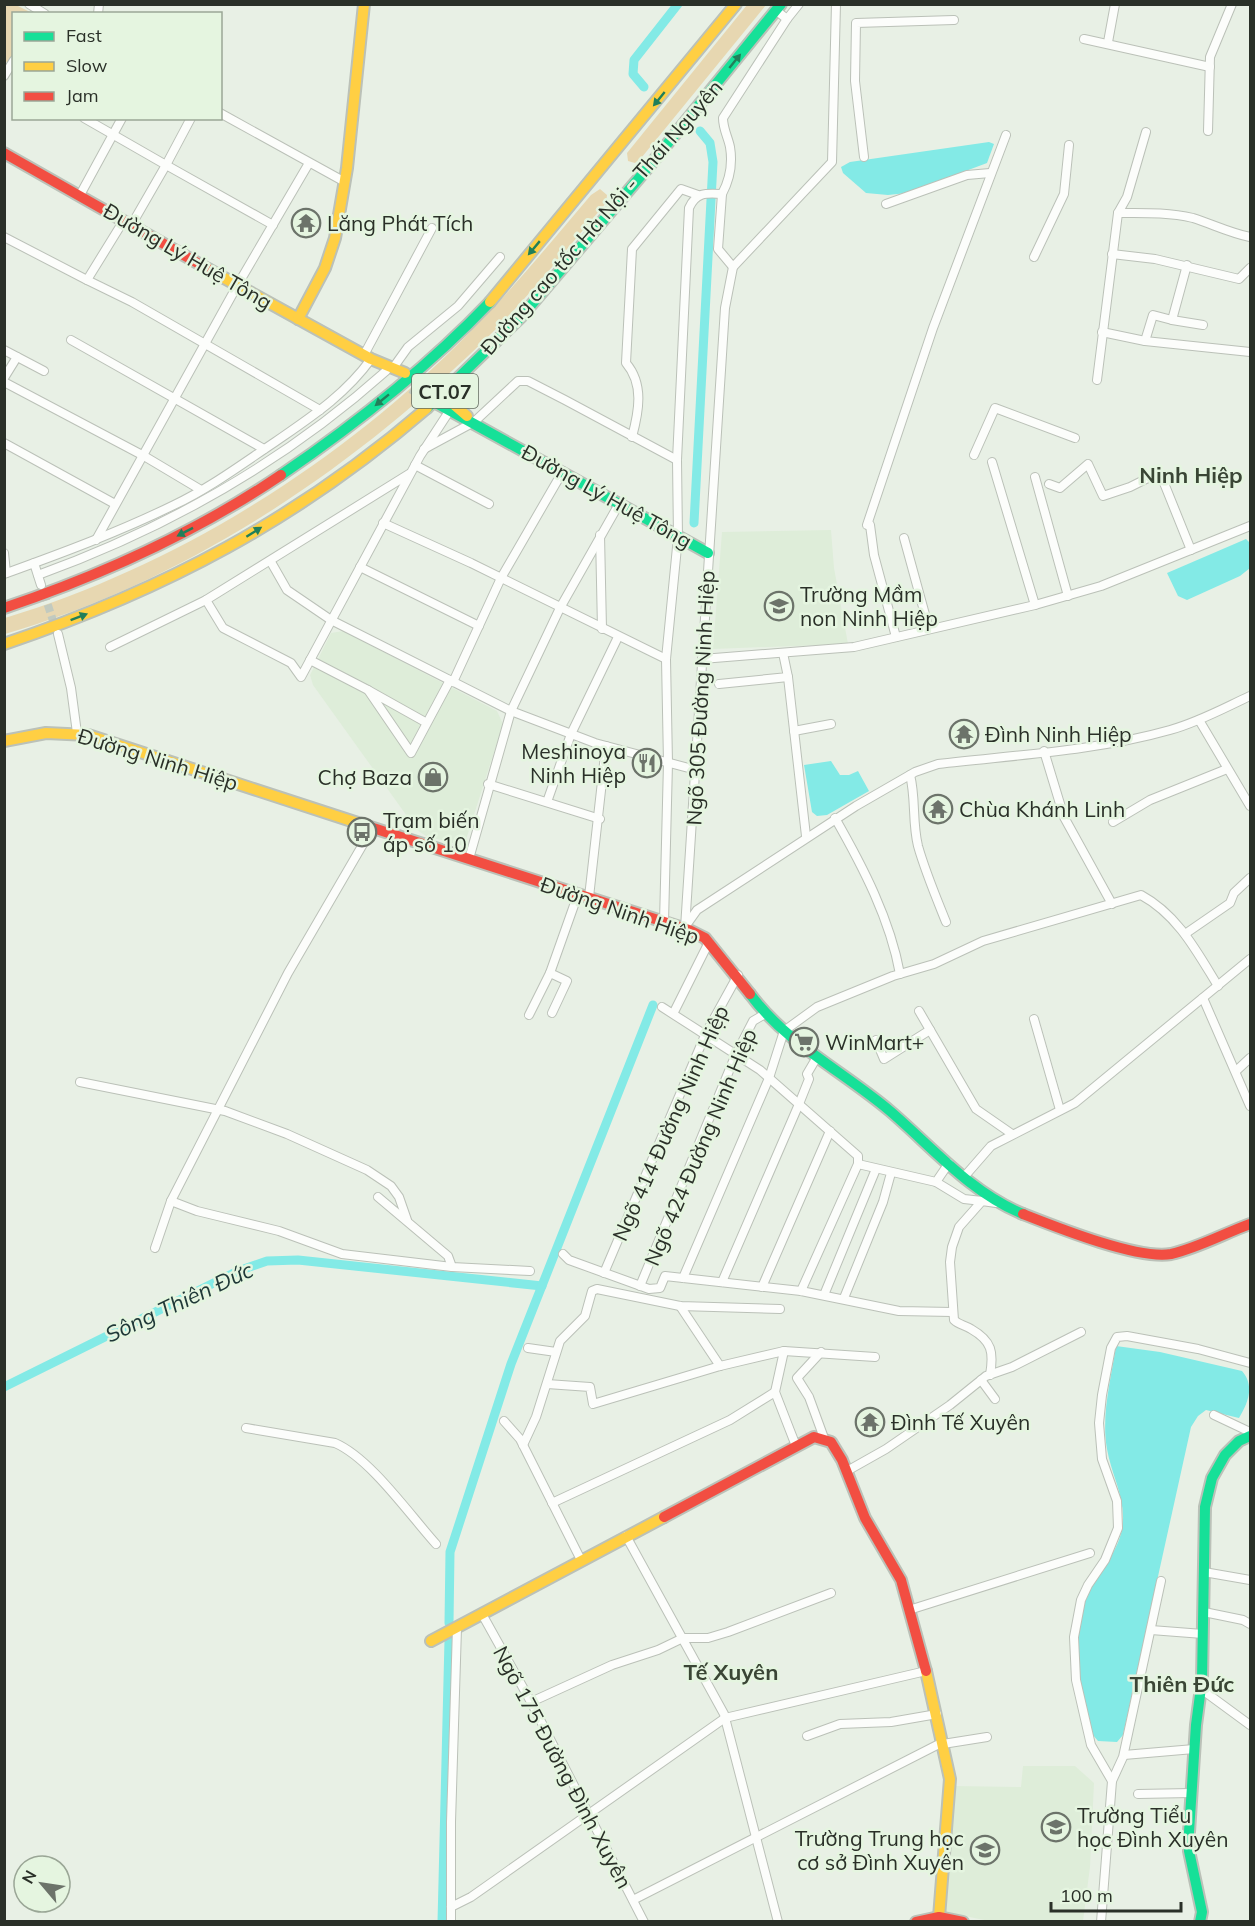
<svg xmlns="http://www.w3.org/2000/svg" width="1255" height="1926" viewBox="0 0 1255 1926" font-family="Mulish,sans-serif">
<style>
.built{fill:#deedd9}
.green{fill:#e7d7b1}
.water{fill:#83eae6}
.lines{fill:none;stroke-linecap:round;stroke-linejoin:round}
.canal{stroke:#83eae6;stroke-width:9}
.street-tunnel{stroke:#c2cabf;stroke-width:8;stroke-dasharray:8 4;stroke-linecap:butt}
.secondary-tunnel{stroke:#c2cabf;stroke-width:10;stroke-dasharray:10 5;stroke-linecap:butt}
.street-casing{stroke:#bbc1b8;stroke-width:10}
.fast-casing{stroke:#bbc1b8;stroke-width:14}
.slow-casing{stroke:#bbc1b8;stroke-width:14}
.jam-casing{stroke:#bbc1b8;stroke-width:14}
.street{stroke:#fcfdfb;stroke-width:8}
.fast{stroke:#16e098;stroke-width:10}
.slow{stroke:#ffcf43;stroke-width:10}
.jam{stroke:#f24e42;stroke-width:10}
.oneway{fill:#217f5a}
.labels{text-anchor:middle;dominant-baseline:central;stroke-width:5;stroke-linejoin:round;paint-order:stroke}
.shield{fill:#e5f5e0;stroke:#626b5f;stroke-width:1.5}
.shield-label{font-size:20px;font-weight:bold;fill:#2a3028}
.street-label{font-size:21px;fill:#2a3028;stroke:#e5f5e0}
.poi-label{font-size:21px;fill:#2a3028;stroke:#e5f5e0;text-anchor:start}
.neighbourhood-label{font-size:22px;font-weight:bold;fill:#3a4635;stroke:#e5f5e0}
.water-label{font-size:22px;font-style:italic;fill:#203938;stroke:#e5f5e0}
</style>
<rect width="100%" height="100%" fill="#e8f0e5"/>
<g class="built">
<polygon points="831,530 834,568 848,644 713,649 722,532"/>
<polygon points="343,631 497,711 503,724 464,846 426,836 417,830 313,685 310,675 331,633"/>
<polygon points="1023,1766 1075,1766 1094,1783 1090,1867 1083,1921 989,1921 945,1912 954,1786 1021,1787"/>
</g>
<g class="green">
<polygon points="5,5 16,5 32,13 14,14 13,54 8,63 5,61"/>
<polygon points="747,5 766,5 642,157 635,163 628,161 627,153"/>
<path d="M600,189L607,195L606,203C569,246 533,292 493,332C356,467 190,580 5,634V618C177,566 342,462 468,334C512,290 551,242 591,195Z"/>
</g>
<g class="water">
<polygon points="989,142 994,144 987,163 907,193 888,195 866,193 843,173 841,167 850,162"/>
<polygon points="1246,539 1250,543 1250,568 1240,576 1187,600 1178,596 1167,573"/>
<polygon points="831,761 840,775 849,775 858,771 869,791 827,815 817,816 812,812 804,765"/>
<path d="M1116,1346L1160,1352L1242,1371C1255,1386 1248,1403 1239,1418L1206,1410L1198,1416L1191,1427L1123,1735L1117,1742L1098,1741L1093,1735C1082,1690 1066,1636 1088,1593C1101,1568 1122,1549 1123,1520C1124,1495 1111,1473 1107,1449C1101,1415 1111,1379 1116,1346Z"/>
</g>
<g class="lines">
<g class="canal">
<polyline points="644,87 633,74 634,60 678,4"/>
<polyline points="694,523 713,162 710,143 700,131"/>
<polyline points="4,1387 238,1271 267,1261 298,1260 542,1286"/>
<polyline points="449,1623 450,1552 511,1364 653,1005"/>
<polyline points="442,1922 449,1640"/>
</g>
<polyline class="street-tunnel" points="44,593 56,630"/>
<g class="secondary-tunnel">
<polyline points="406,374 445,397"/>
<polyline points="398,381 438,404"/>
</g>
<g class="street-casing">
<g id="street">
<polyline points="29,4 45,14"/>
<polyline points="98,14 99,4"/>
<polyline points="787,19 799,4"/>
<polyline points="1084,39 1210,67"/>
<polyline points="1108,42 1115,4"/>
<polyline points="4,76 14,60"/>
<polyline points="220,113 345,182"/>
<polyline points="84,118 166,165 191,118"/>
<polyline points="1208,131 1210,57 1232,4"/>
<polyline points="864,157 855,81 856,23 954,20"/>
<polyline points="722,194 718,249 733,267"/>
<polyline points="80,195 122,118"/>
<polyline points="886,204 967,175 990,173"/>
<path d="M1118,213C1143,213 1168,212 1193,218C1212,224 1230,233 1250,237"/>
<polyline points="132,224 166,165 273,225"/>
<polyline points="4,237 87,280 124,220"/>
<polyline points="1112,254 1155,259 1239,279 1250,268"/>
<polyline points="1034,257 1064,194 1069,145"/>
<polyline points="87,280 132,302 320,410"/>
<polyline points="1172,320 1203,325"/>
<polyline points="1102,332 1145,341 1250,352"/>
<polyline points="71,340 264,449"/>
<polyline points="1145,341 1153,315 1172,320 1187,265"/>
<polyline points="4,350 44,371"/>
<polyline points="364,355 432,228"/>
<polyline points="393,368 408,347 458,306 500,257"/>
<polyline points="4,378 17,357"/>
<polyline points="1097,380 1118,213 1127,197 1146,132"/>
<polyline points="4,382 144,456 201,490"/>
<path d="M632,437C639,411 644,384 626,363L632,249L681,189L698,195"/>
<polyline points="4,443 115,504"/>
<polyline points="424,449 474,422 518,381 528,381 565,400 677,460"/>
<polyline points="974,455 995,408 1075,438"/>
<polyline points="992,462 1035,605"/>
<polyline points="415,465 489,504"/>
<polyline points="1035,477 1068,596"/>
<polyline points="1049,484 1060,488 1088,464 1103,496 1130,487 1156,474 1162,478 1191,550"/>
<polyline points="383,523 471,563 666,659"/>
<polyline points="867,525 933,328 1006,135"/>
<polyline points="870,525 874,555 896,637"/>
<polyline points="600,535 602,629"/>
<polyline points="904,538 929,629"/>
<polyline points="96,540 237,286 309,163"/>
<polyline points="4,553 6,573"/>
<polyline points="271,562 287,590 331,620 511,711 595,743 696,770"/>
<polyline points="34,563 41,585"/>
<polyline points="360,567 479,626"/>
<path d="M4,574C62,553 119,532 174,505C210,488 242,464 275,442C311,417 345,395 371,359"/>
<path d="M38,575C168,528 283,463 386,371"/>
<polyline points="206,600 223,628 291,663 301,677 420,456 452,407"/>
<polyline points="58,634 71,688 77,733"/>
<polyline points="110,647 206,600 409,474"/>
<polyline points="702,659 854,647 1035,605 1101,586 1250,526"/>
<polyline points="310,660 368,690"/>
<polyline points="788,677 806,836"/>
<polyline points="453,682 501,578 563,471"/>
<polyline points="719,684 788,677 783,653"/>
<polyline points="1199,720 1250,806"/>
<polyline points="427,723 368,690 411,753 450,680"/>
<polyline points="794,731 831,724"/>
<polyline points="1044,751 1064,817 1112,904"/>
<path d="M910,775C916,798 912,822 918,846C925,871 936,897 946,922"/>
<polyline points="488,784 600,819"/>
<polyline points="547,802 571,734 618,637"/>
<path d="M835,818C863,867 890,919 900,974"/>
<polyline points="1113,822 1150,800 1227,769"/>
<polyline points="469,859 511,711 560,608 619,504"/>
<polyline points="589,897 606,746"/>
<path d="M664,922L668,763L666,659L678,537L677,460L689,208C696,192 706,193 722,194C730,179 733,165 730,147C728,137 723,129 723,118L787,19L778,12"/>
<path d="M687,924L697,910L856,806L915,772L938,764C1015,755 1096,751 1170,730C1199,722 1224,708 1250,696"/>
<polyline points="685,928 725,308 733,267 832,162 836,4"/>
<polyline points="1185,934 1230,903 1234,893 1250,878"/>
<polyline points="1203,998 1250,1106"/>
<polyline points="662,1007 760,1070 858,1156 858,1164 936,1182 949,1163"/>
<polyline points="919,1011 976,1109 1012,1134"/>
<polyline points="674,1012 709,942"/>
<polyline points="552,1013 567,981 550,973 578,894"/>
<polyline points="529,1015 550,973"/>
<polyline points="1034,1019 1060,1110"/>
<polyline points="876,1040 884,1059 930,1030"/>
<polyline points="1236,1071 1250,1058"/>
<polyline points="80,1082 225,1111 287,1134 367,1170 391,1186 399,1197 407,1220"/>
<polyline points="964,1177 991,1146 1075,1103 1250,959"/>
<polyline points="936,1182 964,1199 982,1201"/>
<polyline points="378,1197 448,1256 452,1267"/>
<polyline points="171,1201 197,1211 279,1231 342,1254 452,1267 530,1271"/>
<polyline points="155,1248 171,1201 288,973 373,827"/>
<polyline points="563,1254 569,1260 649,1289 660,1288 665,1276 801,1291 899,1311 952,1312"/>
<polyline points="604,1273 706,1033 738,975"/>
<path d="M683,1278L769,1078L784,1031L817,1007L893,976L934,964L983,941L1141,895C1178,915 1197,952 1218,986"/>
<polyline points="722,1282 799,1104 809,1079 807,1074 817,1057"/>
<polyline points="640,1286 736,1054 753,1021 765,1014"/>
<polyline points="762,1287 830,1131"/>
<polyline points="801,1291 858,1164"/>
<polyline points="824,1295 876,1169"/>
<polyline points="844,1298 883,1202 891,1173"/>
<polyline points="680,1306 720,1366"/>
<polyline points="528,1348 556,1352"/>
<polyline points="784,1351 775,1392 796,1446"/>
<polyline points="821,1352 797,1378 809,1397 824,1438"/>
<path d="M990,1375C994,1352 992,1341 971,1329C965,1325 959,1325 954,1320L950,1262L952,1247L959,1227L982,1201L996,1203"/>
<polyline points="981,1380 995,1399"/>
<polyline points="547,1384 590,1387 593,1404 720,1366 784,1351 875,1357"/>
<polyline points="1214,1415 1250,1432"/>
<polyline points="504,1421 520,1439 581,1560"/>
<path d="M246,1428L335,1443C370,1458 409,1514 436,1544"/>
<polyline points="523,1445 536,1417 560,1341 585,1316 592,1291 597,1289 680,1306 780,1309"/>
<polyline points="847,1471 886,1449 950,1405 986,1376 1012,1367 1081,1332"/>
<polyline points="552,1503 730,1420 775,1392"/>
<polyline points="626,1536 724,1714 778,1922"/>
<polyline points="1204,1572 1250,1580"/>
<polyline points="909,1610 1090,1553"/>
<polyline points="1204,1612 1243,1620 1250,1624"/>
<polyline points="482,1614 531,1702 644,1922"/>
<polyline points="1151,1630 1203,1634"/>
<polyline points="1201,1689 1250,1725"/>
<polyline points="531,1702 612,1665 658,1650 683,1638 708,1638 728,1632 831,1593"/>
<polyline points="807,1736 840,1724 891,1722 937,1714"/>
<polyline points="943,1744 987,1737"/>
<polyline points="1124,1755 1194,1749"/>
<polyline points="1112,1781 1123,1757 1161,1581"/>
<polyline points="1138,1794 1191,1793"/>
<polyline points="633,1900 943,1742"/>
<polyline points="451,1907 471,1897 725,1718 926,1671"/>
<polyline points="451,1922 451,1822 457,1628"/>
<polyline points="1101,1922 1112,1781 1091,1745 1076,1680 1074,1637 1081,1600 1088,1585 1105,1560 1118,1528 1117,1501 1102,1459 1099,1423 1102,1395 1111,1348 1117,1337 1127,1336 1198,1349 1250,1363"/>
</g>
</g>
<g class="fast-casing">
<g id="fast">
<polyline points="438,404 708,553"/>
<polyline points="427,408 521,317 651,164 781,4"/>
<path d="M281,475C356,424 427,368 490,302"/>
<path d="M750,994C787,1044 844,1072 890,1111C932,1147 971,1193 1023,1214"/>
<polyline points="1200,1922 1202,1912 1189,1851 1189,1832 1196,1725 1202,1680 1205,1507 1212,1478 1225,1455 1239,1441 1250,1436"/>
</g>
</g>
<g class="slow-casing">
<g id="slow">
<polyline points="208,269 371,359 405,373"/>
<polyline points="490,302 736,4"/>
<polyline points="298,319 325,268 335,238 347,168 364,4"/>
<polyline points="445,397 467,416"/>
<path d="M4,644C164,590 298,519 427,408"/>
<polyline points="4,741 46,733 88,735 367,826"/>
<polyline points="431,1641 664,1517"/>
<polyline points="926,1671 950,1779 939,1917"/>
</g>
</g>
<g class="jam-casing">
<g id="jam">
<polyline points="4,153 208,269"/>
<path d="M4,608C102,575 195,533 281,475"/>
<polyline points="367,826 689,930 705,938 750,994"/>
<path d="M1023,1214C1056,1227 1138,1260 1171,1254C1198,1248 1225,1233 1250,1224"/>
<polyline points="664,1517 814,1437 831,1442 842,1460 865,1518 901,1580 926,1671"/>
<polyline points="916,1922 939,1917 963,1922"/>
</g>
</g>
<use href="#street" class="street"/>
<use href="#fast" class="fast"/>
<use href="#slow" class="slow"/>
<use href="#jam" class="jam"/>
</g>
<defs><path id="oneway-solid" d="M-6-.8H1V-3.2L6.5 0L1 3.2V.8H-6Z" transform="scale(1.5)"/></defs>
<g class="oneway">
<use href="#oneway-solid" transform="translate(735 61) rotate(-51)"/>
<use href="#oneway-solid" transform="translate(659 99) rotate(129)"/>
<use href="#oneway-solid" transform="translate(534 248) rotate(130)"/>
<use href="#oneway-solid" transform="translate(382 400) rotate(141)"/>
<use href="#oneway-solid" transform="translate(185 532) rotate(153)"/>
<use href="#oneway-solid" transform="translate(254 532) rotate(-32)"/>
<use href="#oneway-solid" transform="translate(79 617) rotate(-21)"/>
</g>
<defs>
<g id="temple-ring" transform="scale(1.5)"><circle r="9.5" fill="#e5f5e0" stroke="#6c736a" stroke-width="1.5"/><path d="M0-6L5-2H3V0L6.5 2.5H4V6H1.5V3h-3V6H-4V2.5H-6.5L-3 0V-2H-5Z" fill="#6c736a"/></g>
<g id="school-ring" transform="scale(1.5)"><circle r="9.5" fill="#e5f5e0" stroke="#6c736a" stroke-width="1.5"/><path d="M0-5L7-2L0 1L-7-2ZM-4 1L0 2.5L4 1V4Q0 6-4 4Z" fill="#6c736a"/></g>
<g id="restaurant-ring" transform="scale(1.5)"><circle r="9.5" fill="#e5f5e0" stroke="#6c736a" stroke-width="1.5"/><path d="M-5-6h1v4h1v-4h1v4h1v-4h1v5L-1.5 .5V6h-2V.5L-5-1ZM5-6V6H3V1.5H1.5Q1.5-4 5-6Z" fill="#6c736a"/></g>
<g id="shop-ring" transform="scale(1.5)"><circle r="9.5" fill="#e5f5e0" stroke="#6c736a" stroke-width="1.5"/><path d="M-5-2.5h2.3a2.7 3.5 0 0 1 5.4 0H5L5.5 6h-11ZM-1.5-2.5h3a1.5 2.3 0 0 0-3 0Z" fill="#6c736a"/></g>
<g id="bus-ring" transform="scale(1.5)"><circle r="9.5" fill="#e5f5e0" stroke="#6c736a" stroke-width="1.5"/><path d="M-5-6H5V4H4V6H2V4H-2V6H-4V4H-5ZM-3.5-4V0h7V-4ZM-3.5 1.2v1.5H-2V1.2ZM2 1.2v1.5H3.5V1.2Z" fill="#6c736a"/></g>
<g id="supermarket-ring" transform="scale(1.5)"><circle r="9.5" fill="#e5f5e0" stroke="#6c736a" stroke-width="1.5"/><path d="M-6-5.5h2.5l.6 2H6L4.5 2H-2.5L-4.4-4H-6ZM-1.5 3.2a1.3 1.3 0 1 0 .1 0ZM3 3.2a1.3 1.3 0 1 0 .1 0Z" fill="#6c736a"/></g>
</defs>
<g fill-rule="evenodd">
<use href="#temple-ring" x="306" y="223"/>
<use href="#school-ring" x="779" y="606"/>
<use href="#temple-ring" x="964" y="734"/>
<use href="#restaurant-ring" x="647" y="763"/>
<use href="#shop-ring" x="433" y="777"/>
<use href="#temple-ring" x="938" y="809"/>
<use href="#bus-ring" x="362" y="832"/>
<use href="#supermarket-ring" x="804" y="1042"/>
<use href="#temple-ring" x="870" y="1422"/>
<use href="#school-ring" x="1056" y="1827"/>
<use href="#school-ring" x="985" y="1850"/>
</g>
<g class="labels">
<rect class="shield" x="412" y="374" width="66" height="34" rx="4.5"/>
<g class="shield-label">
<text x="445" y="391">CT.07</text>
</g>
<g class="street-label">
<text transform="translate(601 217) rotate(-49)">Đường cao tốc Hà Nội - Thái Nguyên</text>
<text transform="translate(188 256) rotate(30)">Đường Lý Huệ Tông</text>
<text transform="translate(607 496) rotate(29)">Đường Lý Huệ Tông</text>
<text transform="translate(700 698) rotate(-87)">Ngõ 305 Đường Ninh Hiệp</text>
<text transform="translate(158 759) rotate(17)">Đường Ninh Hiệp</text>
<text transform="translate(620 910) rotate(19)">Đường Ninh Hiệp</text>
<text transform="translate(670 1123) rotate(-66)">Ngõ 414 Đường Ninh Hiệp</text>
<text transform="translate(700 1147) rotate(-67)">Ngõ 424 Đường Ninh Hiệp</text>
<text transform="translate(563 1767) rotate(62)">Ngõ 175 Đường Đình Xuyên</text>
</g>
<g class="poi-label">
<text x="327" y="223">Lăng Phát Tích</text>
<text x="800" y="594">Trường Mầm<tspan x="800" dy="24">non Ninh Hiệp</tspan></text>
<text x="985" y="734">Đình Ninh Hiệp</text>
<text x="626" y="751" text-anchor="end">Meshinoya<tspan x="626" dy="24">Ninh Hiệp</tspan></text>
<text x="412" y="777" text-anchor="end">Chợ Baza</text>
<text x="959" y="809">Chùa Khánh Linh</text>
<text x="383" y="820">Trạm biến<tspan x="383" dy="24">áp số 10</tspan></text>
<text x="825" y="1042">WinMart+</text>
<text x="891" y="1422">Đình Tế Xuyên</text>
<text x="1077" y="1815">Trường Tiểu<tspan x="1077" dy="24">học Đình Xuyên</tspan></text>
<text x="964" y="1838" text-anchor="end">Trường Trung học<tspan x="964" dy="24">cơ sở Đình Xuyên</tspan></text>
</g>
<g class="neighbourhood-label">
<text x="1191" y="475">Ninh Hiệp</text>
<text x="731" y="1672">Tế Xuyên</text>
<text x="1182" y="1684">Thiên Đức</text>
</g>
<g class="water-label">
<text transform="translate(179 1302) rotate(-25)">Sông Thiên Đức</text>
</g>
</g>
<rect width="1255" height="1926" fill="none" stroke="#2a3028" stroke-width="12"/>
<rect x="12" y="12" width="210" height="108" fill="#e5f5e0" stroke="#9aa696" stroke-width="1.5"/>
<rect x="24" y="32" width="30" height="9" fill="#16e098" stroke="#9aa696" stroke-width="1.5"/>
<text x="66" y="42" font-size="18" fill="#2a3028">Fast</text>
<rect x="24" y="62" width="30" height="9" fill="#ffcf43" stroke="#9aa696" stroke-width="1.5"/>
<text x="66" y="72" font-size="18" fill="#2a3028">Slow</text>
<rect x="24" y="92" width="30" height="9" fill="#f24e42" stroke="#9aa696" stroke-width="1.5"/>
<text x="66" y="102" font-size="18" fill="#2a3028">Jam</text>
<g transform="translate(42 1884) rotate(299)"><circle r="28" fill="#e5f5e0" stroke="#9aa696" stroke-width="1.5"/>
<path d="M0-4.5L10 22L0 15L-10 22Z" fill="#6c736a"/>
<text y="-9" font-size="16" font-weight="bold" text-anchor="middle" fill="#2a3028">N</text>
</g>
<path d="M1051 1902v9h130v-9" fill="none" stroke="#2a3028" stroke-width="3"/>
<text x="1060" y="1902" font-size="18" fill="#2a3028" stroke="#e5f5e0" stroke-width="4.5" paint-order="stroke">100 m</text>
</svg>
